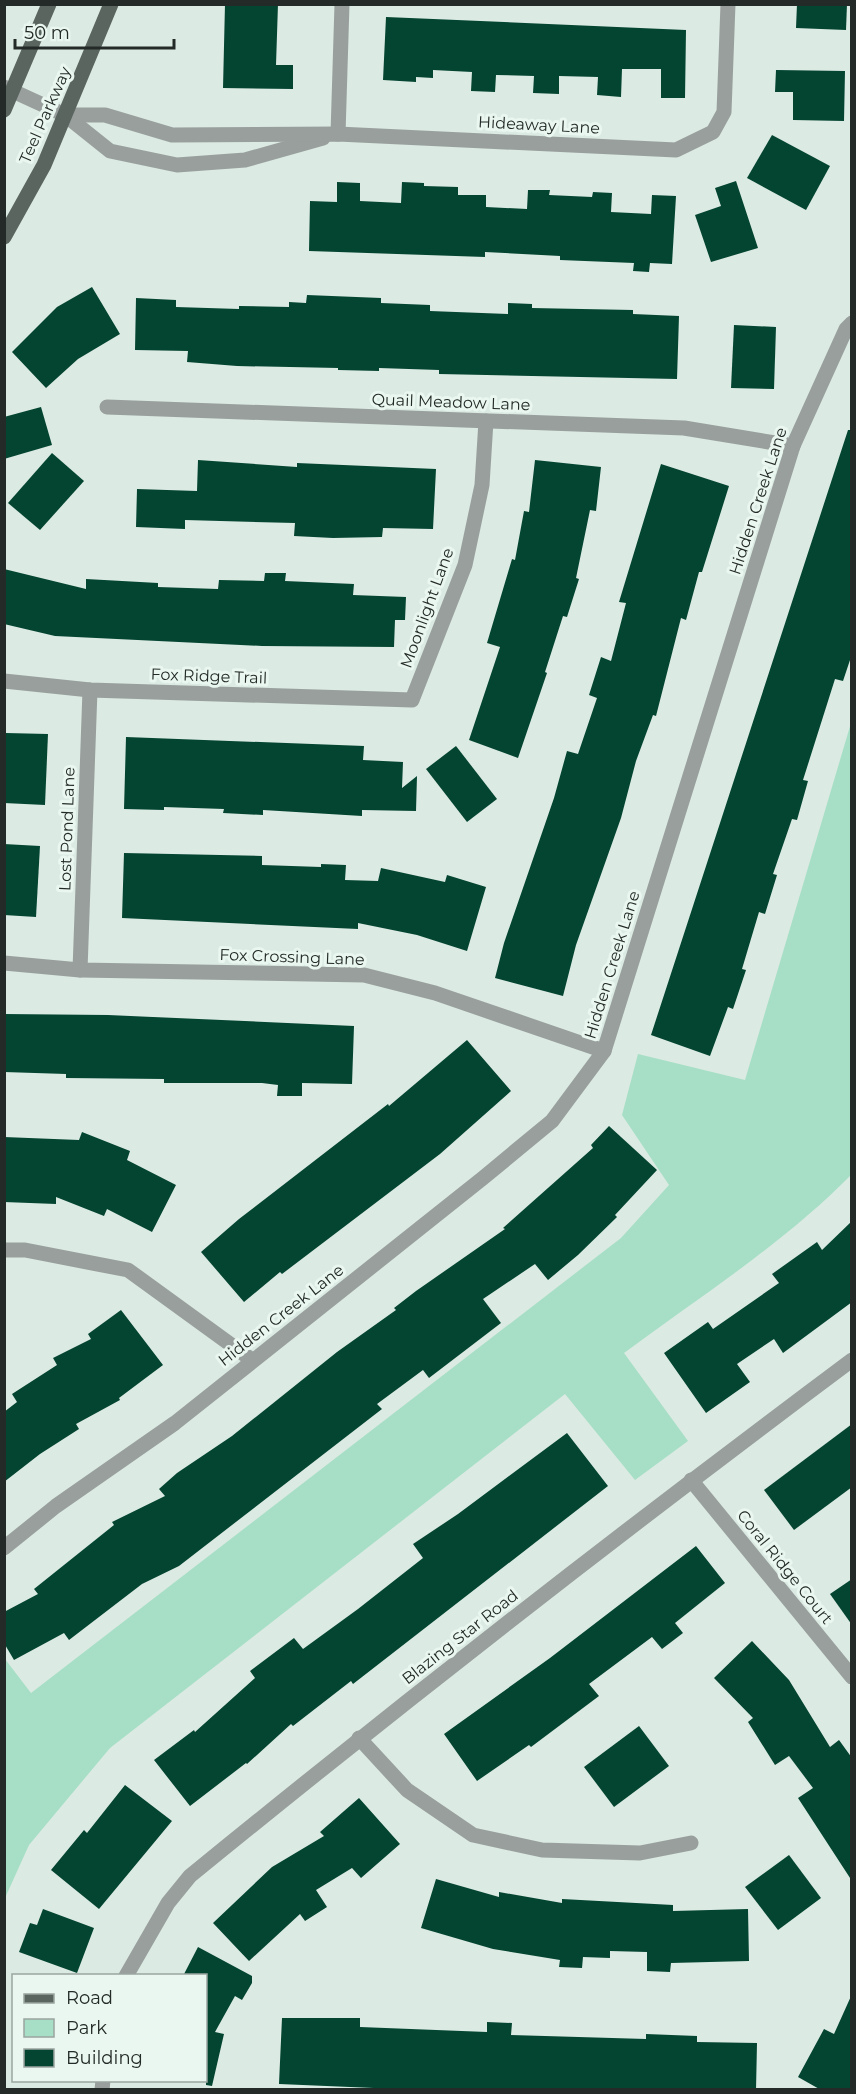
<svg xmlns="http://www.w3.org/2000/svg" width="856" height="2094" viewBox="0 0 856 2094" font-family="Montserrat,sans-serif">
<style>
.green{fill:#a7dfc6}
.building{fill:#044531}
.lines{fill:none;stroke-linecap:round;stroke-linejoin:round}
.minor{stroke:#999f9d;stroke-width:15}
.major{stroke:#5b6560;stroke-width:15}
.labels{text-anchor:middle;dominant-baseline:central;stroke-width:6;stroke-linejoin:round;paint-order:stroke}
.street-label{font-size:16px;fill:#242a27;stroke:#e9f7f0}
</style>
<rect width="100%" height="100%" fill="#dbeae3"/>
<path class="green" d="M851,723V1175C784,1243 701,1296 624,1353L688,1441L635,1480L565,1394L110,1748L29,1845L5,1898V1659L31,1693L621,1238L669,1185L622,1115L638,1054L745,1080Z"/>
<g class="building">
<polygon points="225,4 278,4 276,65 293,65 293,89 223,88"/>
<polygon points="797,4 847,4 846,30 796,28"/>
<polygon points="386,17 686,30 685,98 661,98 661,69 622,69 621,97 597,95 598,77 559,76 559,94 533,93 534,76 496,75 495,92 471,91 472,72 433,70 433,78 416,77 416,82 383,80"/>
<polygon points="776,70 845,71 844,121 793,120 793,92 775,92"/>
<polygon points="772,135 830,166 806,210 747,178"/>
<polygon points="736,181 758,248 711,262 695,215 721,206 715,188"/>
<polygon points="337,182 360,183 360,201 401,203 402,182 424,183 424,186 458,187 458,195 486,195 486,207 527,209 528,190 550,190 549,195 592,197 593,192 612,193 611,212 651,214 652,195 676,196 672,264 650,263 649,272 633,271 634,263 560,260 560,256 485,252 485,257 309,251 310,201 337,202"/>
<polygon points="92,287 120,334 78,359 46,388 12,352 57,307"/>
<polygon points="307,295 381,298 381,303 430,305 430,311 508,314 508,303 532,304 532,308 633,310 633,314 679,316 677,379 439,374 439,370 379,368 379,371 338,370 338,368 237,366 187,362 188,351 135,350 136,298 176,300 176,307 239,309 239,306 289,307 289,302 306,303"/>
<polygon points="734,325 776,327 774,389 731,388"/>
<polygon points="41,407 52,445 4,459 4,417"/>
<polygon points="848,430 852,430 852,654 843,681 835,679 803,780 808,781 797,820 792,819 773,874 777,875 765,914 759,912 742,969 746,970 733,1009 728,1007 710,1056 651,1035"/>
<polygon points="52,453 84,481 40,530 8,503"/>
<polygon points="198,460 297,467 297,463 436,469 433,529 383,528 382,537 333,538 294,536 295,523 185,520 185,529 136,527 137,489 197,491"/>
<polygon points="535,460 601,467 596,511 590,510 576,578 579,579 567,617 563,616 545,672 547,673 518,758 469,740 500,647 487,643 512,559 515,560 524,511 529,512"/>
<polygon points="661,464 729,486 702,572 699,572 686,620 681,618 656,716 653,715 636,761 621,818 576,945 563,996 495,978 504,943 554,798 567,751 578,754 597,698 589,695 601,657 611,661 626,603 619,602"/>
<polygon points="4,569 86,589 86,579 158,583 158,587 218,589 219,580 264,581 265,573 286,573 285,581 354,584 353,595 406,597 405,620 395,620 394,647 262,646 55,636 4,624"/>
<polygon points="6,733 48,734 45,805 4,803"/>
<polygon points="126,737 364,746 363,760 403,762 402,788 417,776 416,811 362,810 362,816 263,810 263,815 223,813 224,809 164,807 164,810 124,809"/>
<polygon points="456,746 497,799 467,822 426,769"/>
<polygon points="4,844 40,846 36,917 4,915"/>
<polygon points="124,853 262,856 262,865 321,867 321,864 346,865 345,880 378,881 381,868 445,882 447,875 486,887 467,951 417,935 358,923 358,929 122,918"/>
<polygon points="4,1014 108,1015 354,1026 352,1084 302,1083 302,1096 277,1096 278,1085 262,1083 164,1083 164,1079 66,1078 66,1074 4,1072"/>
<polygon points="467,1040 511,1091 440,1154 282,1274 280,1272 244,1302 201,1252 239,1219 388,1104 389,1106"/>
<polygon points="609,1126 657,1170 615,1215 617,1217 578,1255 548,1280 535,1264 483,1299 501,1323 429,1378 423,1370 377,1404 382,1409 179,1566 142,1584 69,1640 64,1633 14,1660 4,1643 4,1612 38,1594 34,1589 114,1525 112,1522 165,1496 159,1489 177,1473 232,1436 337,1352 396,1310 394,1308 416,1291 505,1229 503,1228 593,1148 591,1145"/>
<polygon points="82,1132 130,1151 127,1160 176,1185 152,1232 107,1209 104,1216 56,1197 56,1204 4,1202 4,1137 79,1140"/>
<polygon points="852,1221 852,1302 783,1353 774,1339 737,1364 750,1382 706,1413 664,1353 708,1322 713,1329 779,1283 772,1274 817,1242 822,1250"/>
<polygon points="121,1310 163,1365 119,1398 120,1400 76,1424 79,1429 40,1454 4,1482 4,1412 17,1402 12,1394 57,1365 53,1358 91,1339 88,1334"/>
<polygon points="852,1424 852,1487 794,1530 764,1490"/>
<polygon points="567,1433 608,1486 353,1684 351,1681 293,1726 291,1724 247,1764 246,1763 190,1806 154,1760 194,1730 195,1732 255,1678 250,1671 294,1638 303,1649 358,1609 423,1558 413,1544 458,1514"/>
<polygon points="696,1546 725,1583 675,1623 683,1633 662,1649 652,1637 589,1684 599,1696 531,1747 529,1745 477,1781 444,1734 550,1658"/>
<polygon points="852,1579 852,1625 830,1594"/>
<polygon points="752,1641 789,1680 830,1747 839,1740 852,1758 852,1881 798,1798 813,1788 789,1756 775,1765 748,1722 753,1718 714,1678"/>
<polygon points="639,1726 669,1766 614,1807 584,1767"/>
<polygon points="125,1785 172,1821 99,1909 51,1870 84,1830 87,1833"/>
<polygon points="359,1798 400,1844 361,1878 352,1868 316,1890 327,1907 305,1921 300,1914 249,1961 213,1923 272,1867 324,1836 320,1832"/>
<polygon points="789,1855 821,1898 778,1930 745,1887"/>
<polygon points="436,1879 499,1897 499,1892 562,1903 562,1899 673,1905 673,1911 748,1909 749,1961 671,1963 670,1972 647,1971 647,1952 610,1951 610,1958 583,1957 582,1968 559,1967 560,1960 493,1949 421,1928"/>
<polygon points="43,1909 94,1928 77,1973 19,1952 30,1923 37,1925"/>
<polygon points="198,1947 252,1976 252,1983 242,2000 235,1996 215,2032 224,2034 212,2086 206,2085 206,1976 183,1976"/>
<polygon points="852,1994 852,2090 821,2090 798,2077 824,2029 834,2034"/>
<polygon points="282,2018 360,2018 360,2027 487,2032 487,2022 512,2023 511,2035 646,2039 646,2034 697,2036 697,2042 757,2043 756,2090 421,2090 279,2084"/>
</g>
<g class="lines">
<g class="minor">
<polyline points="4,87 65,115 110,151 177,165 245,160 323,138"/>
<polyline points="65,115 105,115 172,135 338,134 676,150 713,132 724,112 728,4"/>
<polyline points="338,134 342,4"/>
<polyline points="107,407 684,428 793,446"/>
<polyline points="4,681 90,690 412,700 465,565 482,485 486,421"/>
<polyline points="4,963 80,970 364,975 435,993 604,1051"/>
<polyline points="80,970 90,690"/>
<polyline points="4,1250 25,1250 128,1270 252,1360"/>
<polyline points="691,1480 852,1677"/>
<polyline points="4,1548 56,1506 175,1423 483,1178 552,1121 604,1051 793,446 846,329 852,323"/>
<polyline points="359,1738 407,1790 473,1835 542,1850 640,1853 691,1843"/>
<path d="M126,1976L168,1903L190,1876C407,1699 627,1528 852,1360"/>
<polyline points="102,2090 103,2080"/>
</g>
<g class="major">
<polyline points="4,110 49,4"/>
<polyline points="4,237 44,165 111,4"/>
</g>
</g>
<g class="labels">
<g class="street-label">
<text transform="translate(45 115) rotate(-66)">Teel Parkway</text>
<text transform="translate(539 125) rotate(3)">Hideaway Lane</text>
<text transform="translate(451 402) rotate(2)">Quail Meadow Lane</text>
<text transform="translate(758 501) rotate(-72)">Hidden Creek Lane</text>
<text transform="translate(427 608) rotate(-70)">Moonlight Lane</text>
<text transform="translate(209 676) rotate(2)">Fox Ridge Trail</text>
<text transform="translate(67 829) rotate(-88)">Lost Pond Lane</text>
<text transform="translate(292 957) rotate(2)">Fox Crossing Lane</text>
<text transform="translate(612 965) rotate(-73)">Hidden Creek Lane</text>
<text transform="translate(281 1315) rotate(-38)">Hidden Creek Lane</text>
<text transform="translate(785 1567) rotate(51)">Coral Ridge Court</text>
<text transform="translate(460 1637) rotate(-38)">Blazing Star Road</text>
</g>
</g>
<rect width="856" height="2094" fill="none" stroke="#242a27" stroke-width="12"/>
<rect x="12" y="1974" width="195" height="108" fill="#e9f7f0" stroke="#9aa5a0" stroke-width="1.5"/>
<rect x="24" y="1994" width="30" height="9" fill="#5b6560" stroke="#9aa5a0" stroke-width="1.5"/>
<text x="66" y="2004" font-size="18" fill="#242a27">Road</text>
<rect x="24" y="2019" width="30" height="18" fill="#a7dfc6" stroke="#9aa5a0" stroke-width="1.5"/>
<text x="66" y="2034" font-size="18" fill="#242a27">Park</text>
<rect x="24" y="2049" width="30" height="18" fill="#044531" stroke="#9aa5a0" stroke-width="1.5"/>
<text x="66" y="2064" font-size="18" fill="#242a27">Building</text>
<path d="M15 39v9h159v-9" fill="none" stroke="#242a27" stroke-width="3"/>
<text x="24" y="39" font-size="18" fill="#242a27" stroke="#e9f7f0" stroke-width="4.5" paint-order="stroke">50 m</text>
</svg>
